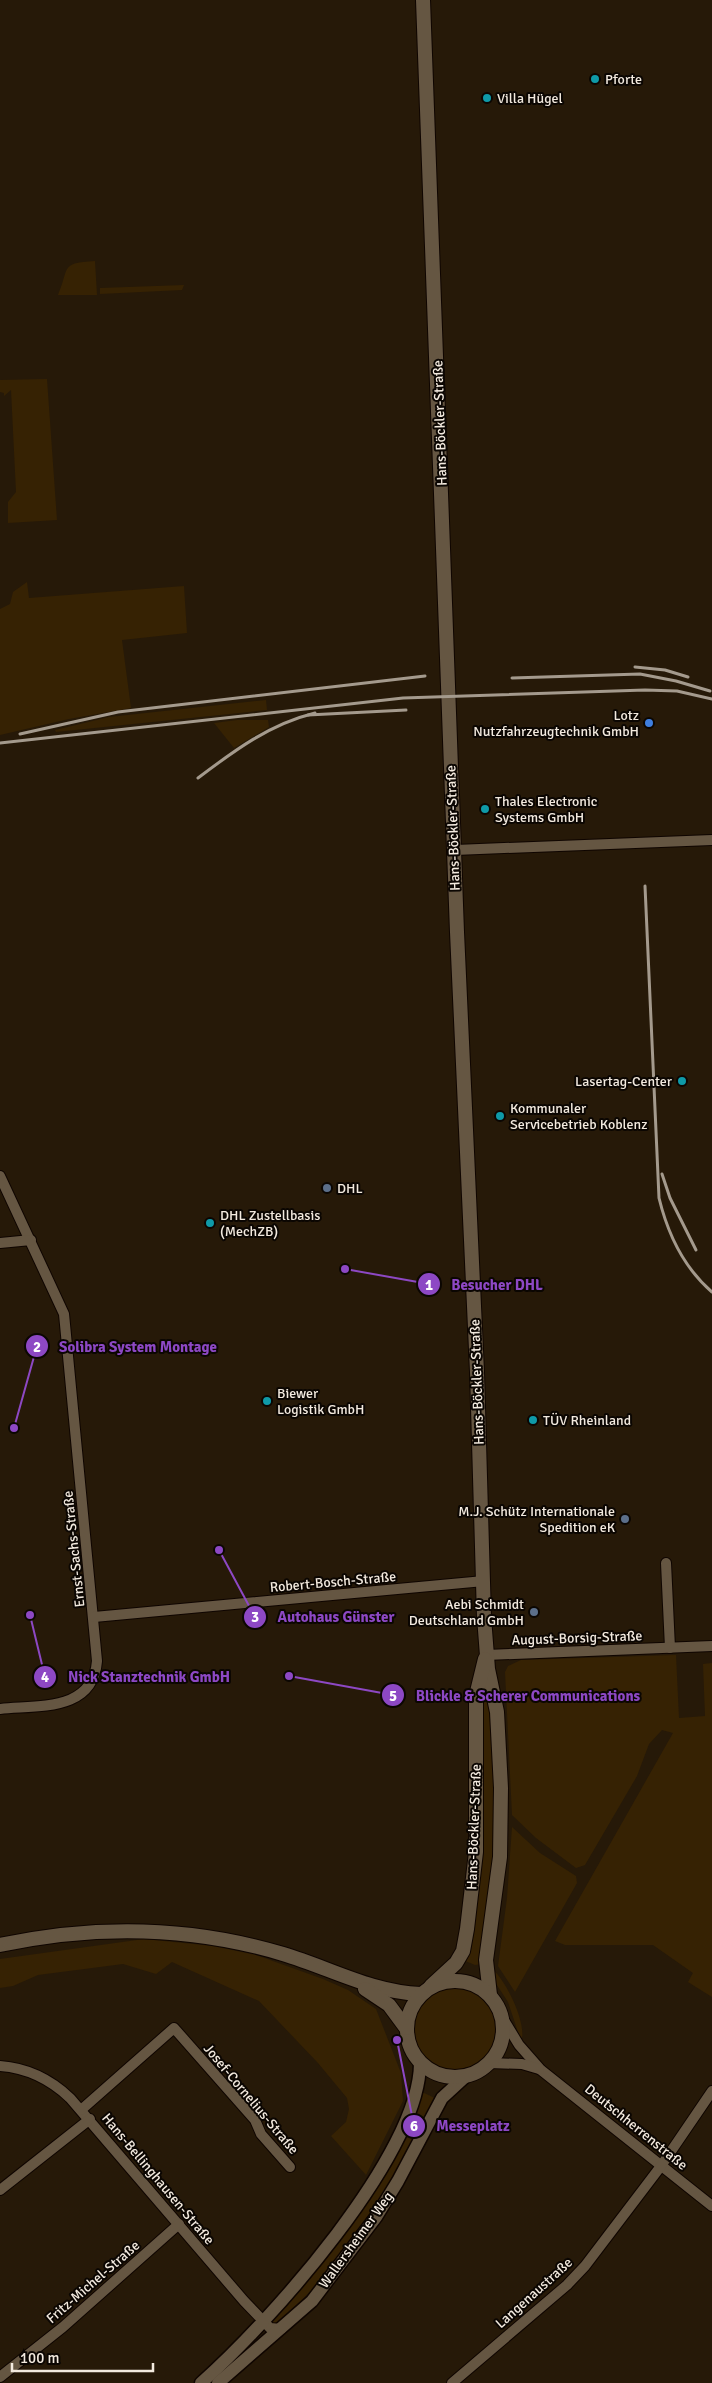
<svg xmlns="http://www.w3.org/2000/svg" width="712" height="2383" viewBox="0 0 712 2383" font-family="Signika,sans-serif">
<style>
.green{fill:#362203}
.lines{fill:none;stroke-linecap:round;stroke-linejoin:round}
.minor-casing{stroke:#0f0500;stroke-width:12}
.tertiary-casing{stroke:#0f0500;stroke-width:15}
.secondary-casing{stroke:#0f0500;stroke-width:16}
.minor{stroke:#655642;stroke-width:10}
.tertiary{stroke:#655642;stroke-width:12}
.secondary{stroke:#655642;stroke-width:14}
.rail{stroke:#a49a8d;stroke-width:3}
.culture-dot{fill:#0f9aa8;stroke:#0b0602;stroke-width:2}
.shop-dot{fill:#3f7fe0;stroke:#0b0602;stroke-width:2}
.service-dot{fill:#5c6f8a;stroke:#0b0602;stroke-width:2}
.labels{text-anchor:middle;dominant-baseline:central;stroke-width:4;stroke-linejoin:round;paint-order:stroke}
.poi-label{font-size:14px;fill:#f3eadf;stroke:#0b0602;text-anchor:start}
.street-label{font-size:14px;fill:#f3eadf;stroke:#0b0602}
.leader{fill:none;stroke:#8d48c4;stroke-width:2}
.callout-dot{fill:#8d48c4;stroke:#0b0602;stroke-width:2}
.mark-label{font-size:15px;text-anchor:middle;font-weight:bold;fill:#fff}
.callout-label{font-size:15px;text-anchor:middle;font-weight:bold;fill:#8d48c4;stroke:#0b0602;stroke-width:4;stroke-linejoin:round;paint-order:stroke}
</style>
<rect width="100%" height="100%" fill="#261908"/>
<g class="green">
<path d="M95,261L97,295H58C70,268 59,263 95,261Z"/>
<polygon points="184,285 182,290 100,294 100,288"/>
<polygon points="47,379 57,520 8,523 8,502 16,492 11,390 4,396 4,393 0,392 0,380"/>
<polygon points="27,582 29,598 184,586 187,633 122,640 131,708 69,719 0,735 0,609 10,604 13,592"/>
<polygon points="266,700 267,710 56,732 55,730 109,717"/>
<polygon points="237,720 268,720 269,727 234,748 214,723"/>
<polygon points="676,1655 679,1718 705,1716 703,1664 712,1663 712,1997 688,1982 693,1973 653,1945 565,1945 555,1941 673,1733 662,1730 649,1744 637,1776 585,1865 576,1868 536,1838 512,1815 505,1672 508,1666 521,1660"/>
<polygon points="489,1687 497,1832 482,1964 475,1965 463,1960 481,1688"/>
<polygon points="512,1827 540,1853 576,1876 577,1883 515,1992 498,1966 507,1898"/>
<polygon points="144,1939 213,1946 256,1955 323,1979 348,1990 376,2009 401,2073 403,2101 366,2175 331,2136 346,2122 349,2109 347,2098 318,2063 259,2001 172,1962 156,1974 123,1964 38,1975 13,1986 0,1988 0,1959"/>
<path d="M493,1970C506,1980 528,2026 521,2041L508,2002L493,1979Z"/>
<circle cx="455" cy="2029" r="41"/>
<polygon points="422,2092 437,2099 372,2217 316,2285 277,2326 269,2322 410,2120"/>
</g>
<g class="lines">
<g class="minor-casing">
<g id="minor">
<polyline points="455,850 712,840"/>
<path d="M0,1176L64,1314L97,1661C93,1712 38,1705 0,1709"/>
<polyline points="0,1243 31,1240"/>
<polyline points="666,1563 670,1648"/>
<polyline points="94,1617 484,1581"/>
<polyline points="486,1655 712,1646"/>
<polyline points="502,2017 519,2045 541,2070 712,2206"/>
<polyline points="489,2063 522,2064 539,2069"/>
<path d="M0,2066C28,2068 50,2079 70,2098L244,2301L270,2328L281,2329"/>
<polyline points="81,2110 174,2028 255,2120 261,2134 290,2167"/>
<polyline points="0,2190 90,2119"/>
<polyline points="0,2377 63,2327 179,2224"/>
<polyline points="452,2383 567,2285 585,2266 661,2166 712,2091"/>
</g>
</g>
<g class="tertiary-casing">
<g id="tertiary">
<path d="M201,2383C269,2323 421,2154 420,2062"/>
<polyline points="218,2383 312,2301 376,2217 398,2181 442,2098 467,2075"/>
</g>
</g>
<g class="secondary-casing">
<g id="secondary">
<polyline points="423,0 457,932 477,1372 484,1617 488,1669 497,1712 501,1788 500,1857 486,1960 490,1995"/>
<path d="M0,1945C94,1925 190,1926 283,1954C330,1968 371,1992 421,1994"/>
<circle cx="455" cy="2029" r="48"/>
<polyline points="431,1986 456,1963 463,1951 467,1929 476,1852 476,1696 485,1659"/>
<polyline points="365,1989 389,2005 406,2028"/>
</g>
</g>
<use href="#minor" class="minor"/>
<use href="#tertiary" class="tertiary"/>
<use href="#secondary" class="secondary"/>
<g class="rail">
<polyline points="635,667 665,670 688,677"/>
<polyline points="512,678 640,674 676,681 710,691"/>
<polyline points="308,715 406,710"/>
<polyline points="20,734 118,712 425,676"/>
<polyline points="0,743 403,698 645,690 677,691 712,699"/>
<path d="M198,778C235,750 270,724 315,713"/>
<path d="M645,886L659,1198C668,1235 683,1267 712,1292"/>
<polyline points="662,1174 670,1198 696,1250"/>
</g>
</g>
<g class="culture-dot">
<circle cx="595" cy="79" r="5"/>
<circle cx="487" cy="98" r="5"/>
<circle cx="485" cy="809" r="5"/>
<circle cx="682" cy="1081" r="5"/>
<circle cx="500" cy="1116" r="5"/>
<circle cx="210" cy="1223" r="5"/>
<circle cx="267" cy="1401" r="5"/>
<circle cx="533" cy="1420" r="5"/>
</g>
<circle class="shop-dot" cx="649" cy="723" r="5"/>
<g class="service-dot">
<circle cx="327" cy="1188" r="5"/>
<circle cx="625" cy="1519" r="5"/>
<circle cx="534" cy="1612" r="5"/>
</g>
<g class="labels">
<g class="poi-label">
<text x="605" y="79">Pforte</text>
<text x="497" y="98">Villa Hügel</text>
<text x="639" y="715" text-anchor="end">Lotz<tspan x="639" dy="16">Nutzfahrzeugtechnik GmbH</tspan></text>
<text x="495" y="801">Thales Electronic<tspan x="495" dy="16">Systems GmbH</tspan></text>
<text x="672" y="1081" text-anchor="end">Lasertag-Center</text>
<text x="510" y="1108">Kommunaler<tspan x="510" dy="16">Servicebetrieb Koblenz</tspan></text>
<text x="337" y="1188">DHL</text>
<text x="220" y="1215">DHL Zustellbasis<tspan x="220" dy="16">(MechZB)</tspan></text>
<text x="277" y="1393">Biewer<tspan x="277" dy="16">Logistik GmbH</tspan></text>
<text x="543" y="1420">TÜV Rheinland</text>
<text x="615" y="1511" text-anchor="end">M.J. Schütz Internationale<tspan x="615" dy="16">Spedition eK</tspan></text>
<text x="524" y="1604" text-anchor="end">Aebi Schmidt<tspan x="524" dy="16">Deutschland GmbH</tspan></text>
</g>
<g class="street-label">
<text transform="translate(440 423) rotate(-92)">Hans-Böckler-Straße</text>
<text transform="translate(453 828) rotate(-92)">Hans-Böckler-Straße</text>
<text transform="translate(477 1382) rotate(-92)">Hans-Böckler-Straße</text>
<text transform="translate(74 1549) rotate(-96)">Ernst-Sachs-Straße</text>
<text transform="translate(333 1582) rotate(-5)">Robert-Bosch-Straße</text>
<text transform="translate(577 1638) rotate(-2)">August-Borsig-Straße</text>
<text transform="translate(474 1827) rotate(-88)">Hans-Böckler-Straße</text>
<text transform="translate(251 2099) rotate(50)">Josef-Cornelius-Straße</text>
<text transform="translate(636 2127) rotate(39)">Deutschherrenstraße</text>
<text transform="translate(158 2179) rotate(50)">Hans-Bellinghausen-Straße</text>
<text transform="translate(356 2240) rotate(-54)">Wallersheimer Weg</text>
<text transform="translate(93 2282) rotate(-41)">Fritz-Michel-Straße</text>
<text transform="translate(534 2293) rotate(-42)">Langenaustraße</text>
</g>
</g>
<path class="leader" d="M345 1269L429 1284M14 1428L37 1346M219 1550L255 1617M30 1615L45 1677M289 1676L393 1695M397 2040L414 2126"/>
<g class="callout-dot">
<circle cx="345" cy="1269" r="5"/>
<circle cx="14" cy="1428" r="5"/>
<circle cx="219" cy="1550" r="5"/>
<circle cx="30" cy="1615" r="5"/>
<circle cx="289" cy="1676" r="5"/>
<circle cx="397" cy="2040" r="5"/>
<circle cx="429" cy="1284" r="12"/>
<circle cx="37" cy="1346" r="12"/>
<circle cx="255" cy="1617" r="12"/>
<circle cx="45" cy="1677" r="12"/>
<circle cx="393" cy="1695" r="12"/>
<circle cx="414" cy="2126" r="12"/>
</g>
<g class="mark-label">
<text x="429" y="1290">1</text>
<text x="37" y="1352">2</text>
<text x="255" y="1622">3</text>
<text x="45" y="1682">4</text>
<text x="393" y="1701">5</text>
<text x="414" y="2131">6</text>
</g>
<g class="callout-label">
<text x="497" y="1290">Besucher DHL</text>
<text x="138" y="1352">Solibra System Montage</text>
<text x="336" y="1622">Autohaus Günster</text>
<text x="149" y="1682">Nick Stanztechnik GmbH</text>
<text x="528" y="1701">Blickle &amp; Scherer Communications</text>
<text x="473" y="2131">Messeplatz</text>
</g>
<path d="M12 2363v8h141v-8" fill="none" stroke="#f3eadf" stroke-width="2.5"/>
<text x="20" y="2363" font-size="15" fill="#f3eadf" stroke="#0b0602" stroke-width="4" paint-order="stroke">100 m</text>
</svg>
